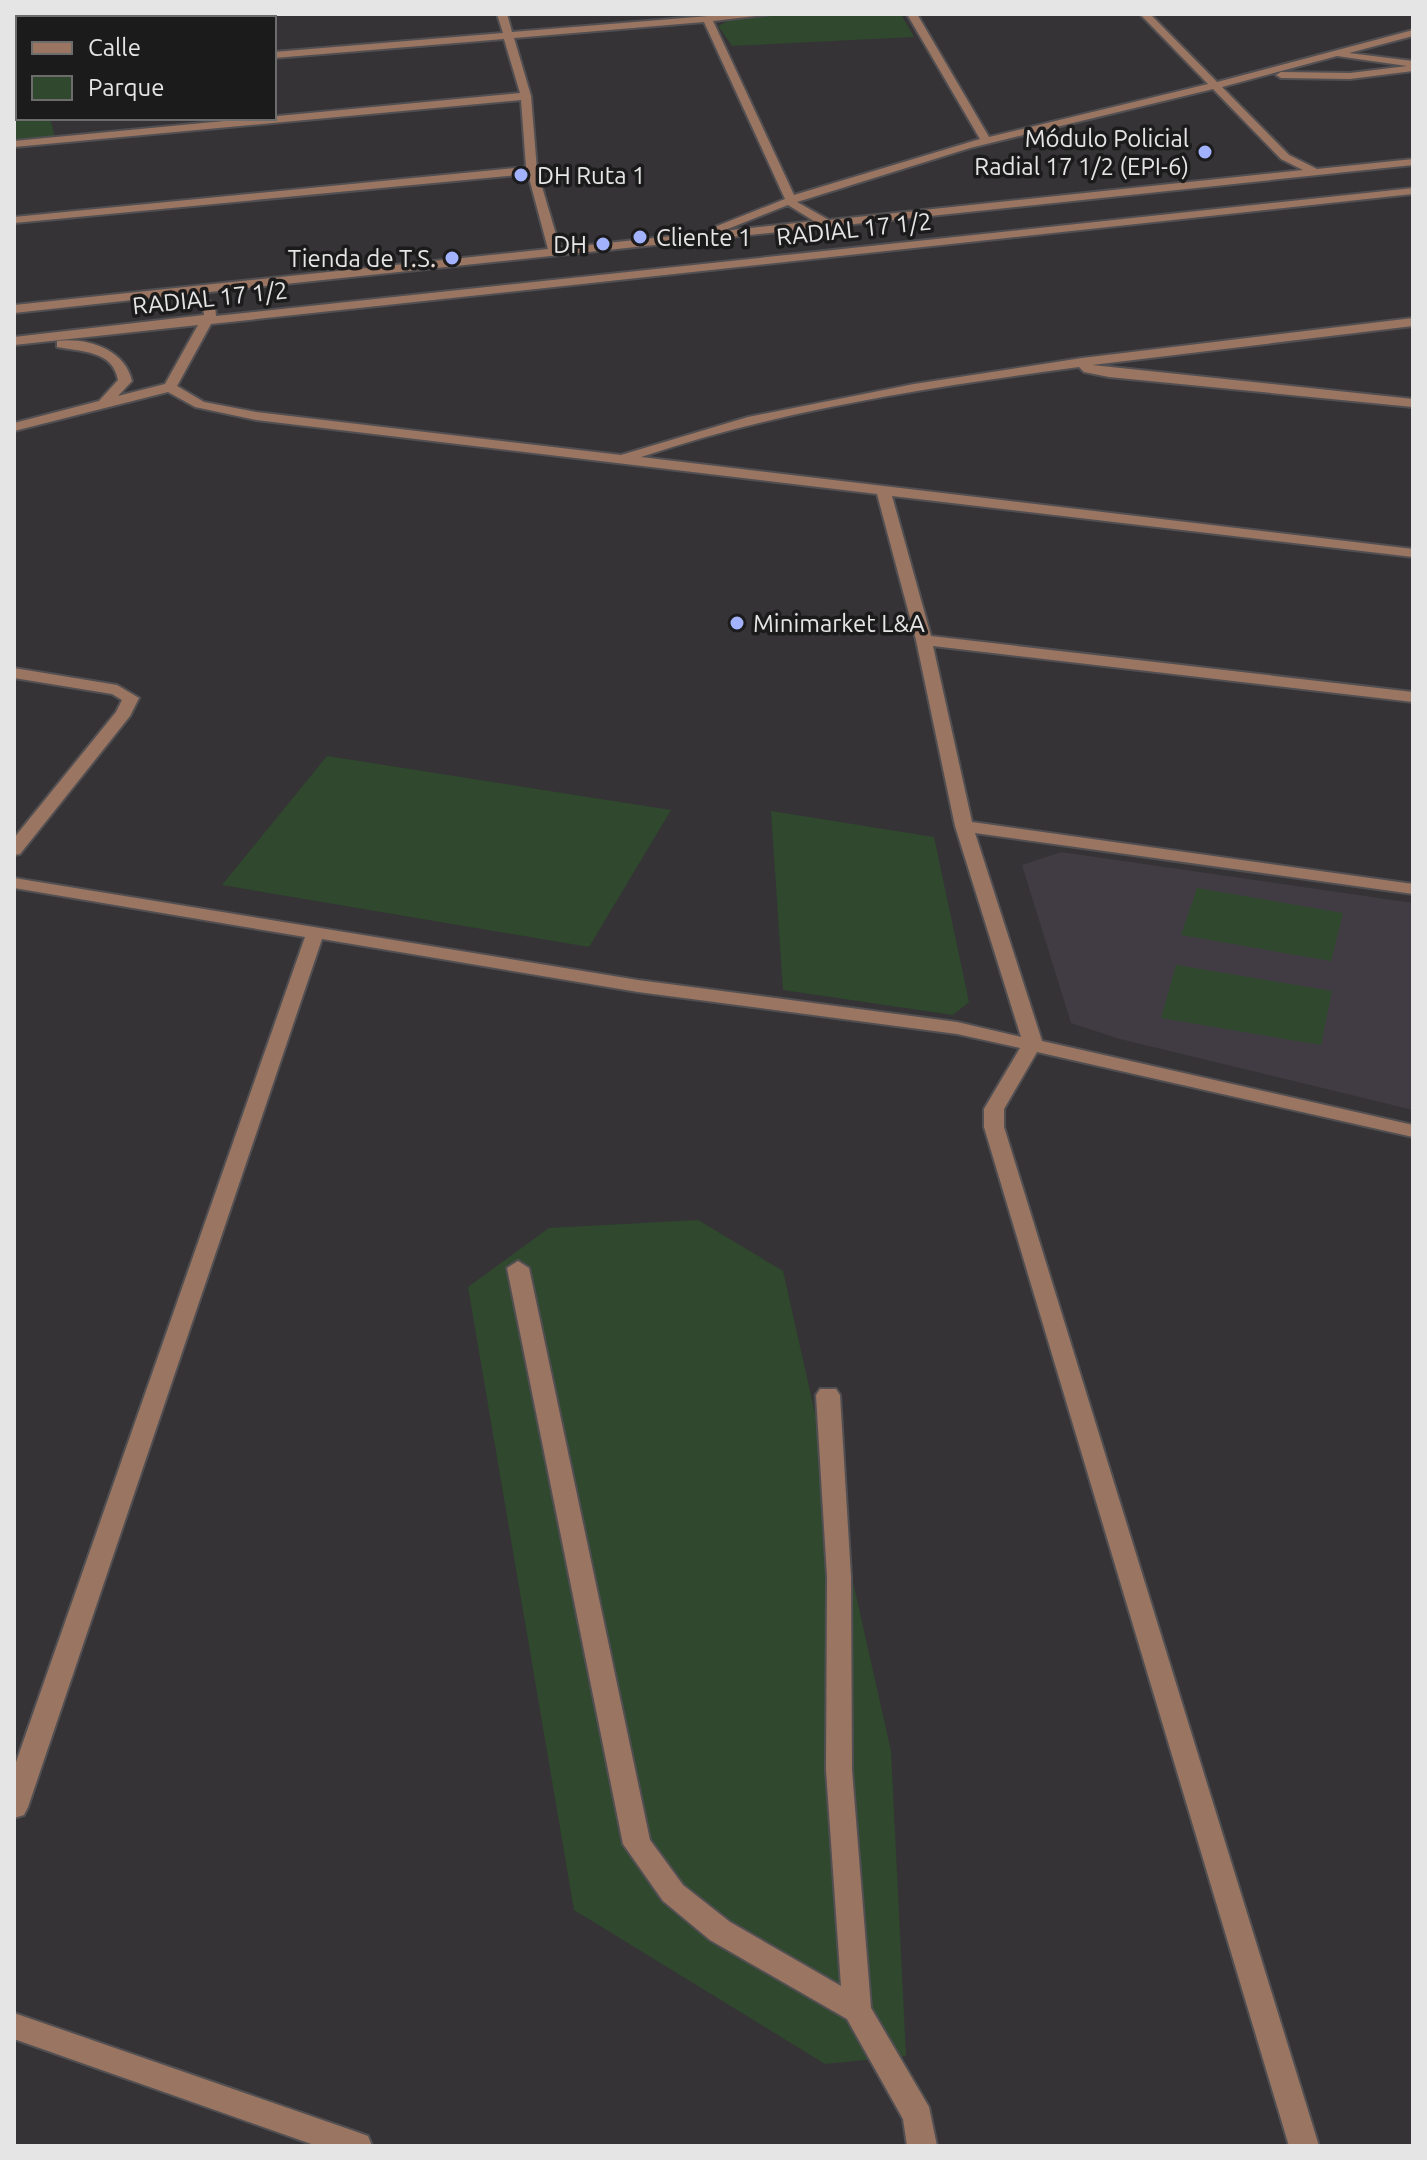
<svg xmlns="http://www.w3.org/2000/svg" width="1427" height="2160" viewBox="0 0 1427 2160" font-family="Ubuntu,sans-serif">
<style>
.built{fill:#413c43}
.green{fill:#2f482e}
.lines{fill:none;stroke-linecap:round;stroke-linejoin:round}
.minor-casing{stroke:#514f52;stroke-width:4}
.minor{fill:#9a7561;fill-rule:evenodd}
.poi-dot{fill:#a2b2fd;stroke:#1c1b1c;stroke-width:3}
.labels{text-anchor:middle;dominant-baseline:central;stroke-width:7;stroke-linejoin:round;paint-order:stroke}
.far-poi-label{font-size:24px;fill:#e6e5e6;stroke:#1c1b1c;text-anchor:end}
.far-street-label{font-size:24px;fill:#e6e5e6;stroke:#1c1b1c}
</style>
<rect width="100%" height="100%" fill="#353336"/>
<polygon class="built" points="1061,852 1413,903 1413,1110 1120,1039 1071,1023 1022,865"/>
<g class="green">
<polygon points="774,14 901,14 914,37 732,46 718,26 734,18"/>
<polygon points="14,80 18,80 18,118 50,118 55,137 14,141"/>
<polygon points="327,756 671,810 589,947 222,885"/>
<polygon points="771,811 934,837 969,1002 953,1015 783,990"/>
<polygon points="1197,888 1343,913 1331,961 1181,935"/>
<polygon points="1176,965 1332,991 1321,1045 1161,1018"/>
<polygon points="698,1220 783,1271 891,1751 906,2056 825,2064 574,1910 468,1287 549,1228"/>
</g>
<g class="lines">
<g class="minor-casing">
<g id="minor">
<polygon points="72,14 18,18 14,21 14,15"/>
<path d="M497,14H507L512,32L733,14H772L713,21L794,195L980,139L907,14H917L989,137L1208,84L1140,14H1150L1217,82L1413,30V36L1349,53L1413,61V71L1350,79L1281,78L1276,75L1281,72L1350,73L1407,66L1337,56L1222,87L1289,155L1317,169L1413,159V165L200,293L215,306L216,316L1413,188V194L211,324L177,386L204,402L256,412L621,455L748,417L914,384L1082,358L1413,318V326L1092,365L1413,399V407L1109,377L1084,372L1079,367C932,387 783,409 641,457L1413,549V557L892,496L931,636L1413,692V702L933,646L972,822L1413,884V894L975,833L1042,1041L1413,1125V1137L1037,1052L1004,1109V1127L1319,2146H1289L984,1127V1109L1020,1048L957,1034L638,992L322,939L28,1807L24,1815L14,1818V1768L305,937L14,888V878L638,980L957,1022L1021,1037L955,826L916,640L877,494L256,420L195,407L168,392L14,431V423L99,401L118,380C113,350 81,352 57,347V341C86,337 125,349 132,381L118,396L165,384L198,325L14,345V337L204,315L203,307L187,294L14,313V305L548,249L528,174L14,223V217L526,167L521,100L14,147V141L520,93L504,39L274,58V52L503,33ZM704,22L785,199L717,226L715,228L720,231L560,248L537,170L531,96L514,38ZM1213,89L1281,159L1303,170L829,220L797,202L970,148ZM788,205L814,221L723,231L725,230Z"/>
<rect x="14" y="73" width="4" height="6"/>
<polygon points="14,668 117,685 139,698 130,716 20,854 14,855 14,838 116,712 122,700 112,694 14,678"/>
<polygon points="518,1261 529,1268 650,1840 683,1885 730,1922 841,1986 826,1770 827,1577 816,1395 820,1389 836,1389 840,1395 851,1577 852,1770 871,2008 929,2107 937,2146 907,2146 903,2119 847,2019 710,1940 663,1901 623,1844 507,1268"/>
<polygon points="14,2013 357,2132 368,2136 372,2146 317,2146 14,2039"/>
</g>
</g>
<use href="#minor" class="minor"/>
</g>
<g class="poi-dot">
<circle cx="1205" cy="152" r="8"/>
<circle cx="521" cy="175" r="8"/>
<circle cx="640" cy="237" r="8"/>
<circle cx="603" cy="244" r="8"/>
<circle cx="452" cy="258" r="8"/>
<circle cx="737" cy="623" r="8"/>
</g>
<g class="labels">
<g class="far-poi-label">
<text x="1189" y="138">Módulo Policial<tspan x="1189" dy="28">Radial 17 1/2 (EPI-6)</tspan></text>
<text x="537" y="175" text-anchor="start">DH Ruta 1</text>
<text x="656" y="237" text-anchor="start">Cliente 1</text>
<text x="587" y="244">DH</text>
<text x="436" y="258">Tienda de T.S.</text>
<text x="753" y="623" text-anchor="start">Minimarket L&amp;A</text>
</g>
<g class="far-street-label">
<text transform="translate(854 229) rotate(-6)">RADIAL 17 1/2</text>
<text transform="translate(210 298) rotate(-6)">RADIAL 17 1/2</text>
</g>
</g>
<rect width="1427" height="2160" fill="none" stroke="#e6e5e6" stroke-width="32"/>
<rect x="16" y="16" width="260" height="104" fill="#1c1b1c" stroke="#6d6c6d" stroke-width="2"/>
<rect x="32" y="42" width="40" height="12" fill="#9a7561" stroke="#6d6c6d" stroke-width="2"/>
<text x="88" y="56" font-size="24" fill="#e6e5e6">Calle</text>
<rect x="32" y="76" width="40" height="24" fill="#2f482e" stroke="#6d6c6d" stroke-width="2"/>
<text x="88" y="96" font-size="24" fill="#e6e5e6">Parque</text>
</svg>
